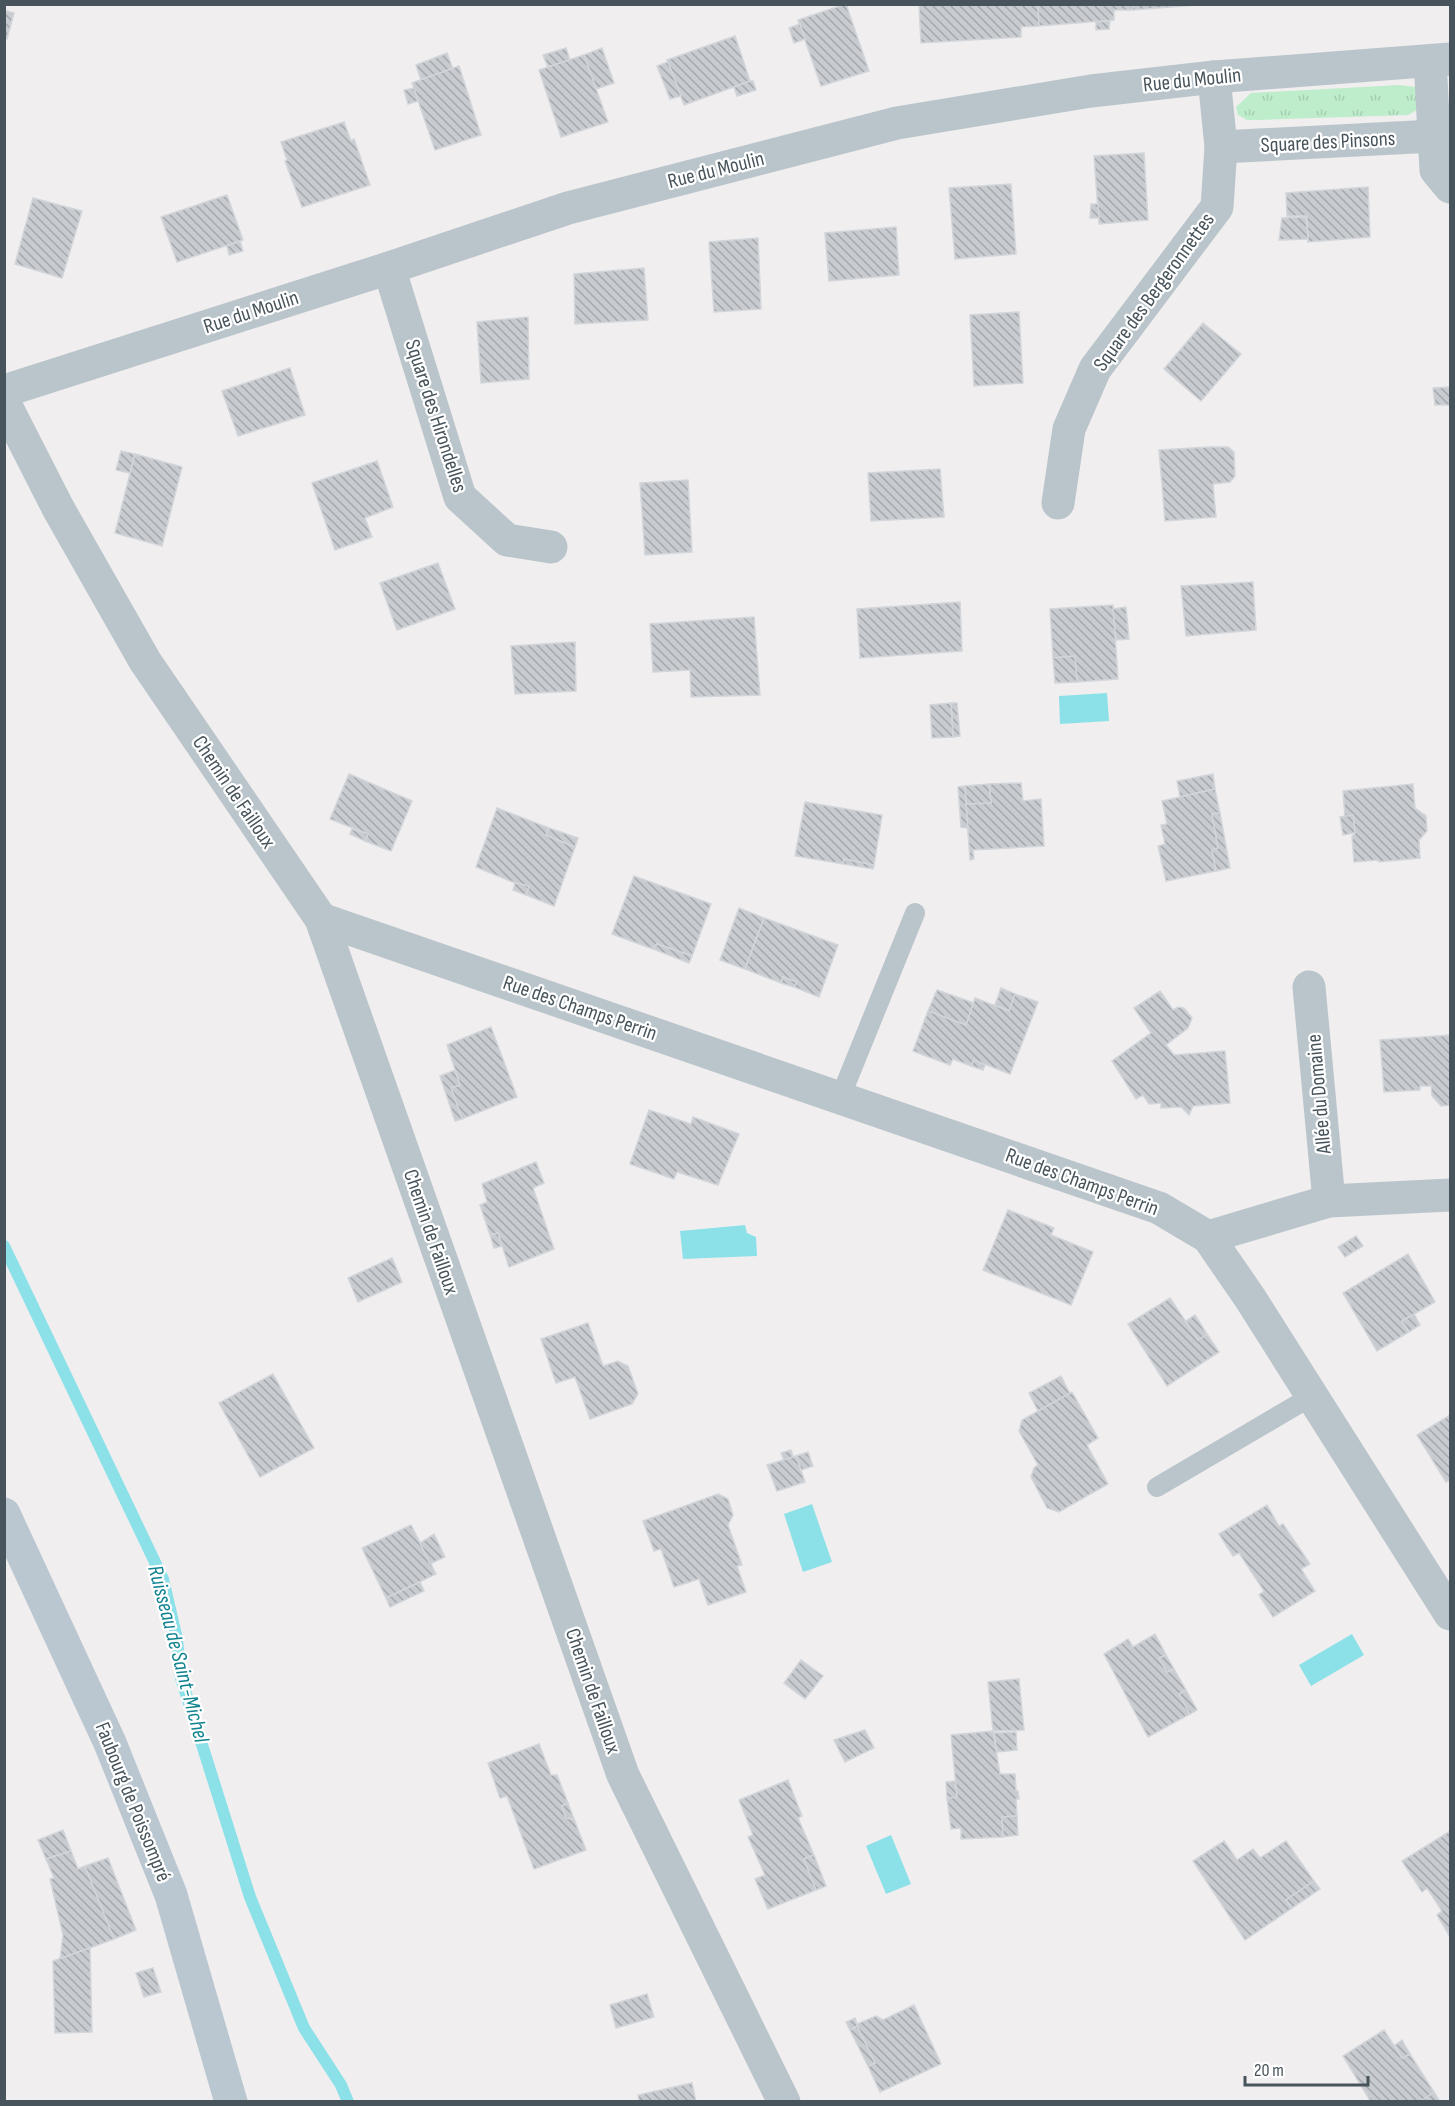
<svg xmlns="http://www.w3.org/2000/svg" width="1455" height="2106" viewBox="0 0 1455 2106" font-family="'Sofia Sans Condensed',sans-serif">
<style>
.grass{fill:url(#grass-tufts)}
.water{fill:#8ce1e9}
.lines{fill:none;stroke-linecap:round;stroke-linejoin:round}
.stream{stroke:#8ce1e9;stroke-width:12}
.building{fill:url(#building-back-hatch);stroke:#d2d5da;stroke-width:1.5}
.lane{stroke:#bac5cb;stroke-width:20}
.street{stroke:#bac5cb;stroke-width:33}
.secondary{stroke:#bac7d0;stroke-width:33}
.labels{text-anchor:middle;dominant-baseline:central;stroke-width:4.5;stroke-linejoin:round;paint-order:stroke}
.street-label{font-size:21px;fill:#47545b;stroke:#fff}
.water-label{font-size:22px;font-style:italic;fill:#10838f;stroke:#fff}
</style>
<defs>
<pattern id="grass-tufts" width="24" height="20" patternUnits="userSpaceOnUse" patternTransform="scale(1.5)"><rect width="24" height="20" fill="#beedcb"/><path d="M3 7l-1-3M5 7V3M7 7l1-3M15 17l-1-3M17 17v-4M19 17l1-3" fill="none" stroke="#a5cdb1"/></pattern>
<pattern id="building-back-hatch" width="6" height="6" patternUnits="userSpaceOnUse" patternTransform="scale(1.5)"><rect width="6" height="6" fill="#c8ccd1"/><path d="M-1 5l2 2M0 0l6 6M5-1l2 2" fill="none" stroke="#a4a8ad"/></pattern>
</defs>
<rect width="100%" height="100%" fill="#f1eeef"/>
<polygon class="grass" points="1400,85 1416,87 1419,109 1408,115 1257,120 1247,120 1238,115 1236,107 1251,93"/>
<g class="water">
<polygon points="1107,693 1109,721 1060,724 1059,696"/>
<polygon points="745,1225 747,1233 756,1237 757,1256 683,1259 680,1231"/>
<polygon points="812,1504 832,1562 803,1572 784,1514"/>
<polygon points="1352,1634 1364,1655 1311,1686 1299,1665"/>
<polygon points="891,1835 911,1884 886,1894 866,1846"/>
</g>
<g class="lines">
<polyline class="stream" points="4,1246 163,1579 177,1639 181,1678 250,1897 304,2028 341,2085 348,2102"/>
</g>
<g class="building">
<polygon points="846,4 869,71 821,86 798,20"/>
<polygon points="919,4 1038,4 1039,26 1021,27 1021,37 921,43"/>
<polygon points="1038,4 1132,4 1133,10 1114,10 1114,20 1039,26"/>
<polygon points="1132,4 1209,4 1133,10"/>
<polygon points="4,10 14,13 7,39 4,38"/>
<polygon points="1110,21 1109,29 1096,30 1096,22"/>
<polygon points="800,24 805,39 794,43 789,28"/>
<polygon points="735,36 750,81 684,105 667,60"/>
<polygon points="566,48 570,60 548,67 543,55"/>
<polygon points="602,48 614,83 596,89 584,55"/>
<polygon points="447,53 453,69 421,80 416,65"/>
<polygon points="584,55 608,122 561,137 539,70"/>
<polygon points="668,62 681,96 670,99 657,66"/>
<polygon points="459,66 481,135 435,150 412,83"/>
<polygon points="750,81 753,81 756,90 737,96 734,87"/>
<polygon points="414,88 418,101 408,104 404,90"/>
<polygon points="344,122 351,141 354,139 370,185 302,207 285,161 287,160 281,142"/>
<polygon points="1144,153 1148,220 1099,224 1094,156"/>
<polygon points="1011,184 1016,254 955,259 949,188"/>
<polygon points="1368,187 1370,237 1308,242 1307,216 1287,216 1286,193"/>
<polygon points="227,195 243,240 177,262 161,217"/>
<polygon points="33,198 82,211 62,278 15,264"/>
<polygon points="1091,204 1098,204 1099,218 1090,218"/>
<polygon points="1306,217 1308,239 1279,240 1282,218"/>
<polygon points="896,227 899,275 829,281 825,233"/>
<polygon points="758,238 761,309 714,312 709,242"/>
<polygon points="240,241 243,251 229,255 227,246"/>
<polygon points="644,268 648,320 575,324 574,274"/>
<polygon points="1019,312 1023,383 974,386 970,315"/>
<polygon points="528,317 529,379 481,383 477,322"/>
<polygon points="1203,323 1241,354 1201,401 1164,369"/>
<polygon points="290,368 305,415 238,436 222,391"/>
<polygon points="1450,387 1450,405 1435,405 1433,388"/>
<polygon points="1210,447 1228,447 1234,452 1235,476 1230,482 1213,484 1216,517 1165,521 1159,450"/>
<polygon points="121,451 135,454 130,473 116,470"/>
<polygon points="135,454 182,467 162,546 115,533"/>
<polygon points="377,461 393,507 365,518 372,537 335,550 312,483"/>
<polygon points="940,469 944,517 871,521 868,473"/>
<polygon points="688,480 692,552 645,555 640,483"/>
<polygon points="438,563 455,609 397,630 380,583"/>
<polygon points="1253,582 1256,630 1186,636 1181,586"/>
<polygon points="960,602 962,651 860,658 857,609"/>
<polygon points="1113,605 1118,679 1077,682 1075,656 1053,658 1050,609"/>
<polygon points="1126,607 1129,639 1116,640 1113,609"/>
<polygon points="754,617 760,695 691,697 690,670 653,672 650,624"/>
<polygon points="575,642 576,691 515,694 511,646"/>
<polygon points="1075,656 1077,682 1055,683 1053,658"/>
<polygon points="951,703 957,703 960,736 953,737"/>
<polygon points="951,703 953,737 932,738 930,705"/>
<polygon points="349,774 412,801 391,851 365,841 368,834 330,819"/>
<polygon points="1213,774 1215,789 1180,797 1177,781"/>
<polygon points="1021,783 1023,801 1041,799 1044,846 973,850 974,859 970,860 966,804 991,803 989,784"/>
<polygon points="989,784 991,803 966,804 965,786"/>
<polygon points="1413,784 1415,808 1426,816 1427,831 1419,840 1420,858 1379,862 1378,860 1354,862 1352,837 1355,833 1353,815 1345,817 1343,791"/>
<polygon points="965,786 966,804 968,828 961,827 958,787"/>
<polygon points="1215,789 1220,813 1212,814 1218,848 1212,850 1216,871 1166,881 1158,846 1165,844 1161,825 1167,824 1162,801"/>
<polygon points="805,802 882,815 874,865 844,859 843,864 795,856"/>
<polygon points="497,808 549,828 546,835 575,847 554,906 526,895 529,886 515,883 476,867"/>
<polygon points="1220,813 1230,868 1216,871 1212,850 1218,848 1212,814"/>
<polygon points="1353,815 1355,833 1343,835 1340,817"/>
<polygon points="549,828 578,838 575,847 546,835"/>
<polygon points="352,829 368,834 365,841 350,834"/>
<polygon points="844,859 874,865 873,869 843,864"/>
<polygon points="634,876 711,904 692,956 657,944 653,949 612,934"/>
<polygon points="515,883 529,886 526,895 513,890"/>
<polygon points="739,908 764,918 745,969 720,960"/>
<polygon points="764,918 838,945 819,997 794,987 797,982 783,977 781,983 745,969"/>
<polygon points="657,944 692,956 689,963 653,949"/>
<polygon points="783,977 797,982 794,987 781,983"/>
<polygon points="1001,988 1015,994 1009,1011 995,1005"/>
<polygon points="937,990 974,1003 966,1025 928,1011"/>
<polygon points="1160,991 1173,1010 1178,1007 1184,1008 1192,1018 1188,1028 1166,1045 1174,1055 1225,1051 1230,1103 1193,1106 1189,1115 1181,1107 1161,1108 1161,1103 1149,1104 1143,1095 1136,1099 1112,1061 1151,1033 1134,1008"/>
<polygon points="1015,994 1038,1002 1010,1074 974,1060 971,1066 953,1059 950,1065 913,1051 928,1011 966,1025 975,998 1009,1011"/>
<polygon points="491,1027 517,1097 462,1119 451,1088 460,1085 447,1045"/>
<polygon points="1450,1035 1450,1105 1441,1106 1432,1096 1431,1086 1420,1086 1420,1090 1384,1092 1380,1040"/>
<polygon points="974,1060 985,1065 983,1070 971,1066"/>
<polygon points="455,1070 460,1085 451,1088 462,1119 455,1121 440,1076"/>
<polygon points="649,1110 691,1124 693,1117 739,1134 718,1185 677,1172 674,1179 630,1164"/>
<polygon points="536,1162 544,1183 533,1188 554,1249 509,1267 498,1233 490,1235 480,1205 487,1202 482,1184"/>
<polygon points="1008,1210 1054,1228 1051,1235 1093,1252 1071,1305 983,1270"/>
<polygon points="498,1233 502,1246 494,1248 490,1235"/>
<polygon points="1356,1236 1363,1246 1345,1257 1338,1247"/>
<polygon points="1408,1254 1435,1302 1402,1321 1409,1332 1377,1351 1343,1293"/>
<polygon points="392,1258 402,1282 358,1302 348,1278"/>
<polygon points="1170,1298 1198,1340 1207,1334 1219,1352 1167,1386 1128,1324"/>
<polygon points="1414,1314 1420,1325 1409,1332 1402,1321"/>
<polygon points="1195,1315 1207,1334 1198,1340 1186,1321"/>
<polygon points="588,1323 603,1366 618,1361 628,1366 638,1394 632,1404 590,1419 575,1377 556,1383 541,1339"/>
<polygon points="273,1374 314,1448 260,1477 219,1403"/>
<polygon points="1061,1376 1070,1394 1038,1411 1029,1393"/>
<polygon points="1072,1392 1098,1438 1087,1445 1108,1484 1059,1512 1047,1508 1031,1477 1034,1468 1038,1465 1019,1431 1022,1420"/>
<polygon points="1450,1415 1450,1480 1446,1482 1417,1435"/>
<polygon points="791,1450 793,1457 784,1460 781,1453"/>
<polygon points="808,1452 813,1466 801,1470 796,1456"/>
<polygon points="796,1456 805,1482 777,1491 767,1465"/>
<polygon points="718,1494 728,1499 733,1515 728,1525 742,1565 737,1566 746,1592 708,1605 699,1579 674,1587 661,1549 654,1551 643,1521"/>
<polygon points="1267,1505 1279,1526 1283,1524 1310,1564 1301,1569 1315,1591 1273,1617 1259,1595 1264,1591 1239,1553 1233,1556 1219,1534"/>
<polygon points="411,1525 436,1574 386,1598 362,1548"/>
<polygon points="434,1534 445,1557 430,1564 420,1543"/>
<polygon points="420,1582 424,1591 390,1607 386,1598"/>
<polygon points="1155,1634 1166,1655 1159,1658 1167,1672 1174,1669 1186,1690 1179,1694 1190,1714 1148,1737 1104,1654 1128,1639 1133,1647"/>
<polygon points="1166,1655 1174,1669 1167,1672 1159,1658"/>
<polygon points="801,1660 823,1676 805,1699 784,1683"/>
<polygon points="1019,1679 1024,1730 993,1731 988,1682"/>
<polygon points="1186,1690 1197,1710 1190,1714 1179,1694"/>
<polygon points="865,1730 874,1748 845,1762 834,1740"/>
<polygon points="993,1731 1000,1774 1015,1774 1016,1791 1018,1791 1019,1799 1016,1799 1017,1816 1002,1817 1003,1837 961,1839 961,1828 951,1829 947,1798 957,1797 951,1735"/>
<polygon points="1016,1732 1017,1750 997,1752 994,1733"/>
<polygon points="539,1744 551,1775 557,1775 568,1803 562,1806 566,1818 574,1819 586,1850 534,1869 507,1796 500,1798 488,1763"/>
<polygon points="788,1780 802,1816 798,1818 814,1855 804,1859 816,1890 768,1909 755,1879 765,1875 748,1837 753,1835 739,1800"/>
<polygon points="955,1781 957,1797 947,1798 946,1782"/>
<polygon points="568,1803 574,1819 566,1818 562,1806"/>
<polygon points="1017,1816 1018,1835 1003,1837 1002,1817"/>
<polygon points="63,1830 71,1851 46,1859 38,1840"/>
<polygon points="1450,1831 1450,1937 1437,1915 1442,1911 1427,1888 1422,1892 1402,1861"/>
<polygon points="1224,1841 1237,1860 1253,1849 1260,1858 1286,1841 1314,1881 1286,1900 1292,1908 1245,1940 1193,1861"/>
<polygon points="71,1851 78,1869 85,1866 114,1939 60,1959 63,1935 50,1879 54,1878 46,1859"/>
<polygon points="814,1855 826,1886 816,1890 804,1859"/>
<polygon points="108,1858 136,1930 114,1939 85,1866"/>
<polygon points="1314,1881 1320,1889 1292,1908 1286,1900"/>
<polygon points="90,1948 92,2032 55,2033 53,1961"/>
<polygon points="153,1968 161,1992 144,1997 136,1973"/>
<polygon points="647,1994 654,2017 616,2028 610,2005"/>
<polygon points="914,2005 941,2064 880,2092 868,2066 875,2063 857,2026 850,2030 846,2022 855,2018 857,2024 876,2016 883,2020"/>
<polygon points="857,2026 875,2063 868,2066 850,2030"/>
<polygon points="1384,2030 1402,2058 1410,2054 1434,2092 1420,2102 1371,2102 1343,2056"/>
<polygon points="1402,2040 1410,2054 1402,2058 1395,2045"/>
<polygon points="692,2083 696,2102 639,2102 638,2095"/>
<polygon points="1434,2092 1440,2102 1420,2102"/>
</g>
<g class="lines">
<g class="lane">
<polyline points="840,1098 915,913"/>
<polyline points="1157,1487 1312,1396"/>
</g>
<g class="street">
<polyline points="1430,61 1436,170 1450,187"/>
<polyline points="1221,147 1434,136"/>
<polyline points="389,268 460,497 507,540 551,547"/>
<polyline points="4,391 389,268 568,208 897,123 1091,91 1214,77 1450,59"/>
<polyline points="4,402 58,508 145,661 321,919 623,1775 784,2102"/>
<polyline points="1058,503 1069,429 1095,369 1217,207 1221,147 1214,77"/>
<polyline points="321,919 1159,1208 1208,1237 1250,1298 1450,1614"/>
<polyline points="1309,987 1329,1201"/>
<polyline points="1208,1237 1329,1201 1450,1195"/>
</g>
<polyline class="secondary" points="4,1514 110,1743 171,1895 231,2102"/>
</g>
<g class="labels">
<g class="street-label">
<text transform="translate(1192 80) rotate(-6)">Rue du Moulin</text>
<text transform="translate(1328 142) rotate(-3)">Square des Pinsons</text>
<text transform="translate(716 170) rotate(-14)">Rue du Moulin</text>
<text transform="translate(1154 292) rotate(-54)">Square des Bergeronnettes</text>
<text transform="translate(251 312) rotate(-18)">Rue du Moulin</text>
<text transform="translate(436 416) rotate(72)">Square des Hirondelles</text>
<text transform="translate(234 792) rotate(56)">Chemin de Failloux</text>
<text transform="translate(580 1008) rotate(19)">Rue des Champs Perrin</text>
<text transform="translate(1319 1094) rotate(-95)">Allée du Domaine</text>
<text transform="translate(1082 1182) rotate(20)">Rue des Champs Perrin</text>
<text transform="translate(431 1232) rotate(71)">Chemin de Failloux</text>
<text transform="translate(593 1691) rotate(71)">Chemin de Failloux</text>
<text transform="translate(133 1802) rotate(68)">Faubourg de Poissompré</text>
</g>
<g class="water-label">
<text transform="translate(178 1654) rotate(75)">Ruisseau de Saint-Michel</text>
</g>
</g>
<rect width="1455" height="2106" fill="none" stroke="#47545b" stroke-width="12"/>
<path d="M1245 2076v9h123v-9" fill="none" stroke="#47545b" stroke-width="3"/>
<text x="1254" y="2076" font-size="18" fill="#47545b" stroke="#ffffff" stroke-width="4.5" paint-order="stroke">20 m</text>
</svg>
